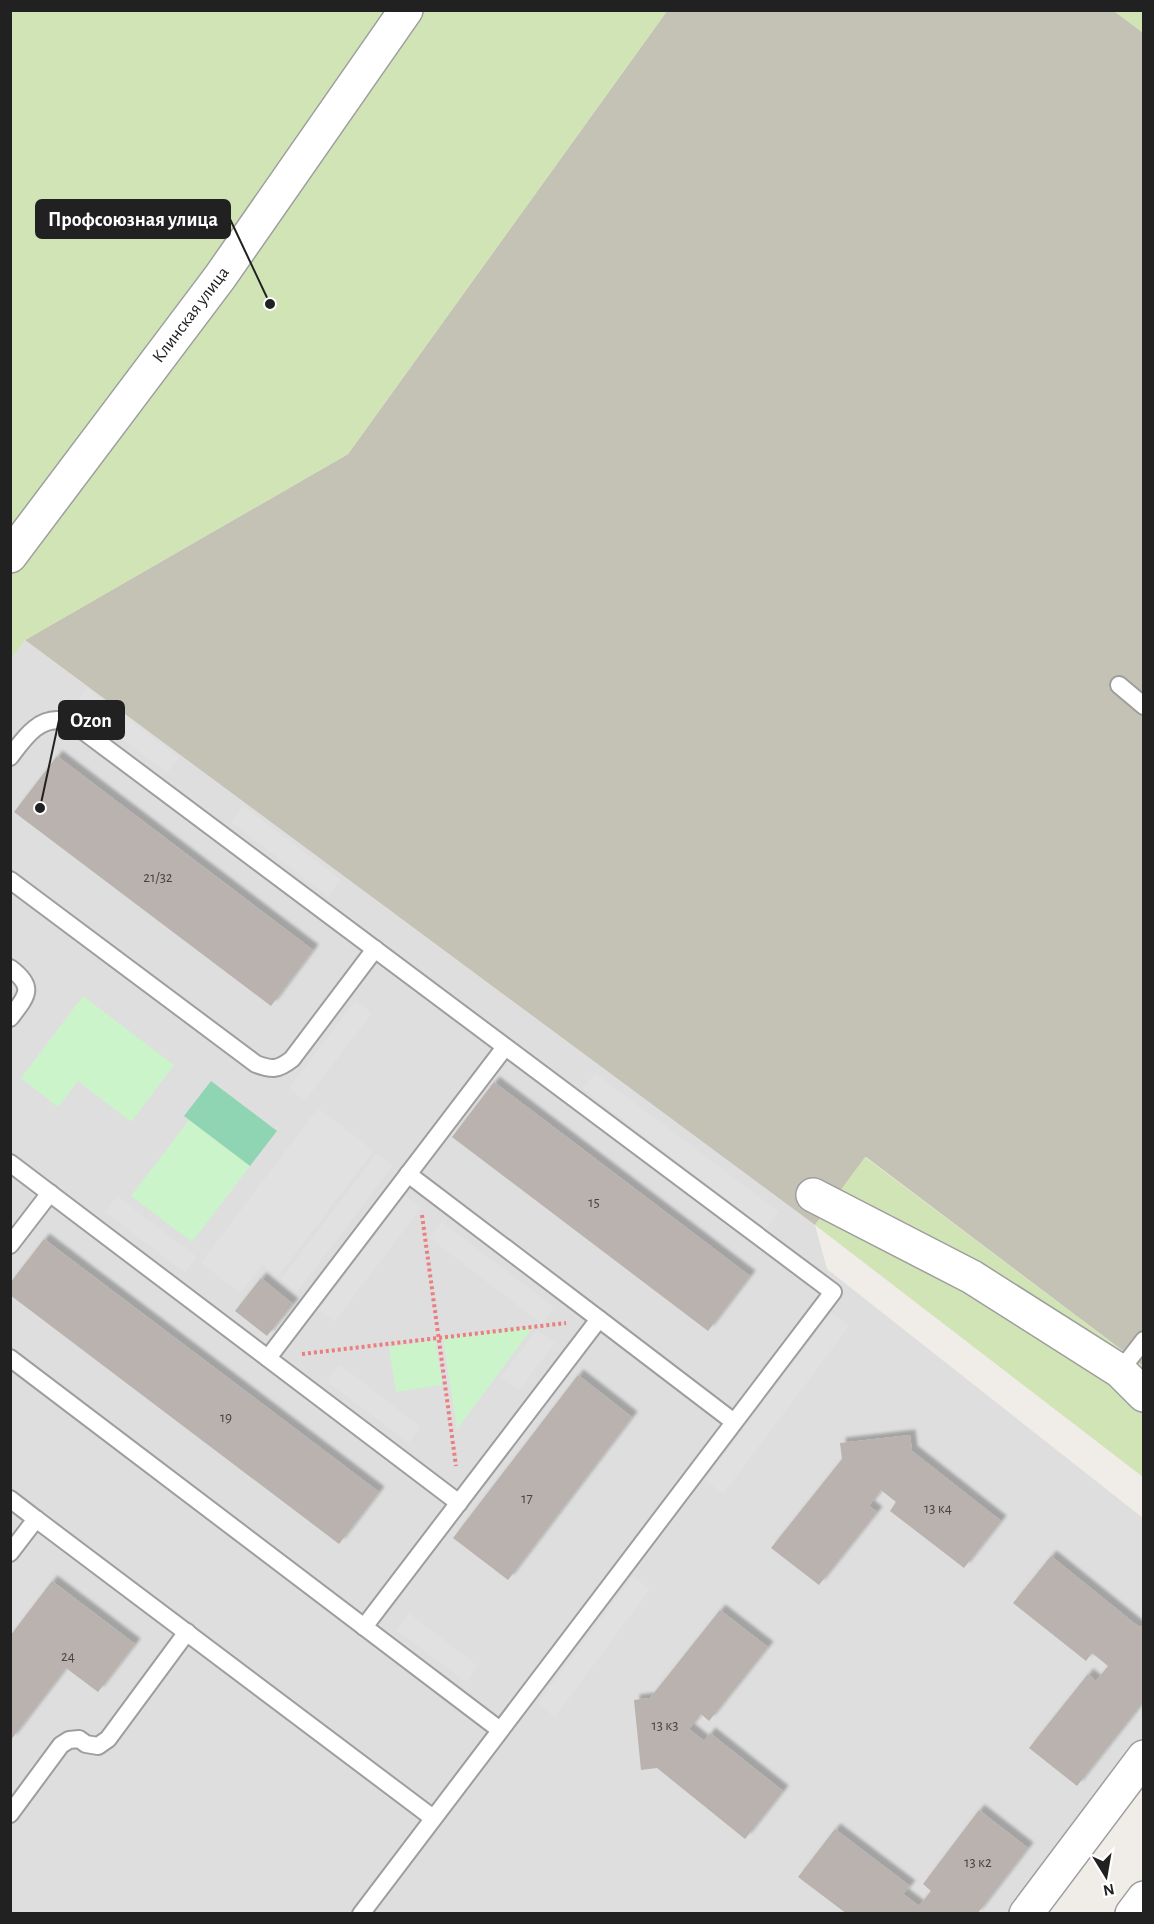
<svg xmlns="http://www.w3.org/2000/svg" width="1154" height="1924" viewBox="0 0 1154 1924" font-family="'Alegreya Sans',sans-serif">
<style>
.residential{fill:#dfdede}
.construction{fill:#c4c2b5}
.grass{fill:#d1e4b5}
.park{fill:#ccf4cb}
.pitch{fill:#90d5b3}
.parking{fill:#e1e1e1}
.building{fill:#b9b2ae;filter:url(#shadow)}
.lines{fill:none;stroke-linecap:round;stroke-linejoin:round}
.service-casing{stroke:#9e9e9e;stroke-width:20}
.minor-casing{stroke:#9e9e9e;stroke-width:36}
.path{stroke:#ea7f7f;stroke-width:4;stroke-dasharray:3 3;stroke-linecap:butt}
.service{stroke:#fff;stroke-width:16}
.minor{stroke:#fff;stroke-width:33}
.labels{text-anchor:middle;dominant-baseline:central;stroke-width:4.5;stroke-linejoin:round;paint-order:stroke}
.number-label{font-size:15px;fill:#474544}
.street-label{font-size:18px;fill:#212121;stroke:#fff}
.leader{fill:none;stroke:#212121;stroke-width:2}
.callout-dot{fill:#212121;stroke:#fff;stroke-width:2}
.callout{fill:#212121;stroke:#212121;stroke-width:2}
.callout-label{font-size:20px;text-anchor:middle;font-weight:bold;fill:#fff}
</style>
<defs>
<filter id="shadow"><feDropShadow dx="5.5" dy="-5.5" stdDeviation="1.5" flood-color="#0004"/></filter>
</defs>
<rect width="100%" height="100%" fill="#f0ede8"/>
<polygon class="residential" points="25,640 815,1225 827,1269 1143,1518 1143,1776 1040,1913 11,1913 10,659"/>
<polygon class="construction" points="667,11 1114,11 1144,33 1143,1366 866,1157 815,1225 25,640 348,454"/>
<g class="grass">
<polygon points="11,11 667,11 348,454 25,640 11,659"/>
<polygon points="1114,11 1143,11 1143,33"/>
<polygon points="865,1157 1143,1366 1143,1477 815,1225"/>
</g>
<g class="park">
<polygon points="83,996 174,1065 131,1122 78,1081 58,1107 21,1078"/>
<polygon points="189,1120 250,1166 192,1242 131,1196"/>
<polygon points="533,1327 457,1429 443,1338"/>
<polygon points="435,1340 442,1385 396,1392 389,1347"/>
</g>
<polygon class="pitch" points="211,1081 277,1131 250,1166 184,1116"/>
<g class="parking">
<polygon points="87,688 179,757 167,773 75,703"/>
<polygon points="243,806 341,880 328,896 231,822"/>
<polygon points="355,1001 372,1013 305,1101 289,1088"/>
<polygon points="595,1073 779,1212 766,1229 583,1089"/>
<polygon points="318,1108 374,1151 278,1276 262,1265 240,1293 201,1263"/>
<polygon points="376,1154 393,1166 297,1292 281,1279"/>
<polygon points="117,1196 197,1257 185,1273 105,1212"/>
<polygon points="405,1196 421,1208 334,1322 318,1310"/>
<polygon points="442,1222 554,1307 542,1324 430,1238"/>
<polygon points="831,1313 849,1326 723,1494 705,1480"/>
<polygon points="537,1330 555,1343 519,1390 501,1377"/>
<polygon points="339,1364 421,1427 409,1443 326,1381"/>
<polygon points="633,1576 650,1589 555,1717 537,1704"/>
<polygon points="409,1613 478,1666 466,1682 396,1630"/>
</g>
<g class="building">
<polygon points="57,756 313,950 271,1006 14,812"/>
<polygon points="494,1082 750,1276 708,1331 452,1137"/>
<polygon points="44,1239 379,1492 339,1544 10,1295 10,1283"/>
<polygon points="261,1278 293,1304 267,1336 235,1311"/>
<polygon points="578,1375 632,1417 508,1580 453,1538"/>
<polygon points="910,1435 912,1451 1001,1521 964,1568 890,1511 896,1502 881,1490 869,1506 877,1512 819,1585 771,1548 842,1459 840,1443"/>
<polygon points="1051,1556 1139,1627 1144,1626 1144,1701 1077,1786 1029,1748 1088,1674 1096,1681 1108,1666 1092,1653 1086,1661 1013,1603"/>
<polygon points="52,1581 135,1644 98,1692 66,1668 10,1741 10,1636"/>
<polygon points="720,1610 768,1647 709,1721 701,1714 689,1729 704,1741 710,1733 783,1791 745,1839 657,1768 641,1770 634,1700 650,1698"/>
<polygon points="979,1810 1028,1848 977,1914 847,1914 798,1877 835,1829 910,1886 903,1894 919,1906 931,1891 923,1884"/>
</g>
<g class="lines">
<g class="service-casing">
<g id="service">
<polyline points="1119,685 1144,706"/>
<path d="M10,757C23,740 39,715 64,721C68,722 73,725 78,727L833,1292L361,1914"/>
<path d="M10,880L256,1064C272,1070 278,1070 292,1059L375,949"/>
<path d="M10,968C36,987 27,996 10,1018"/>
<polyline points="10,1163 459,1503"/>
<polyline points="408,1174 599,1319"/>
<polyline points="10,1245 50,1193"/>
<polyline points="10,1358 500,1730"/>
<polyline points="268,1358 505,1047"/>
<polyline points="1120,1371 1144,1340"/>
<polyline points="10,1499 36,1519"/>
<polyline points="10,1553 36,1519 433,1818"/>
<polyline points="364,1627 599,1319 734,1422"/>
<polyline points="10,1814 61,1745 69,1740 79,1739 86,1744 98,1746 108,1739 187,1632"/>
</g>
</g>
<g class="minor-casing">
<g id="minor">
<polyline points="10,556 220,277 406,10"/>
<polyline points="813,1195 972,1277 1120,1371 1144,1395"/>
<polyline points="1026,1914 1144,1757"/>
<polyline points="1132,1914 1144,1898"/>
</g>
</g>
<g class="path">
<polyline points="422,1215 456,1466"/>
<polyline points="302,1354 566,1323"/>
</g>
<use href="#service" class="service"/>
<use href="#minor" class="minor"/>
</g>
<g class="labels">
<g class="number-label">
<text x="158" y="877">21/32</text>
<text x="594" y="1202">15</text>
<text x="226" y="1417">19</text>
<text x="527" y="1498">17</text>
<text x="938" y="1508">13 к4</text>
<text x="68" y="1656">24</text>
<text x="665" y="1725">13 к3</text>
<text x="978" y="1862">13 к2</text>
</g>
<g class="street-label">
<text transform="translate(191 315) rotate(-53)">Клинская улица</text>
</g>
</g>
<path class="leader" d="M270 304L230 219M40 808L59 720"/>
<g class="callout-dot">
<circle cx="270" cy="304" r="6"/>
<circle cx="40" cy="808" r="6"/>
</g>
<g class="callout">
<rect x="36" y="200" width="194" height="38" rx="6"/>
<rect x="59" y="701" width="65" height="38" rx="6"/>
</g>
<g class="callout-label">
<text x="133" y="226">Профсоюзная улица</text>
<text x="91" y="727">Ozon</text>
</g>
<rect width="1154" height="1924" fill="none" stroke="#212121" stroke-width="24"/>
<g transform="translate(1106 1876) rotate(169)" stroke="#ffffff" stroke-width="4.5" paint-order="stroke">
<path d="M0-4.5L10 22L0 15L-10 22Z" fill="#212121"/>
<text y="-9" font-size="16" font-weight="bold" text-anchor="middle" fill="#212121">N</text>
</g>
</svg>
